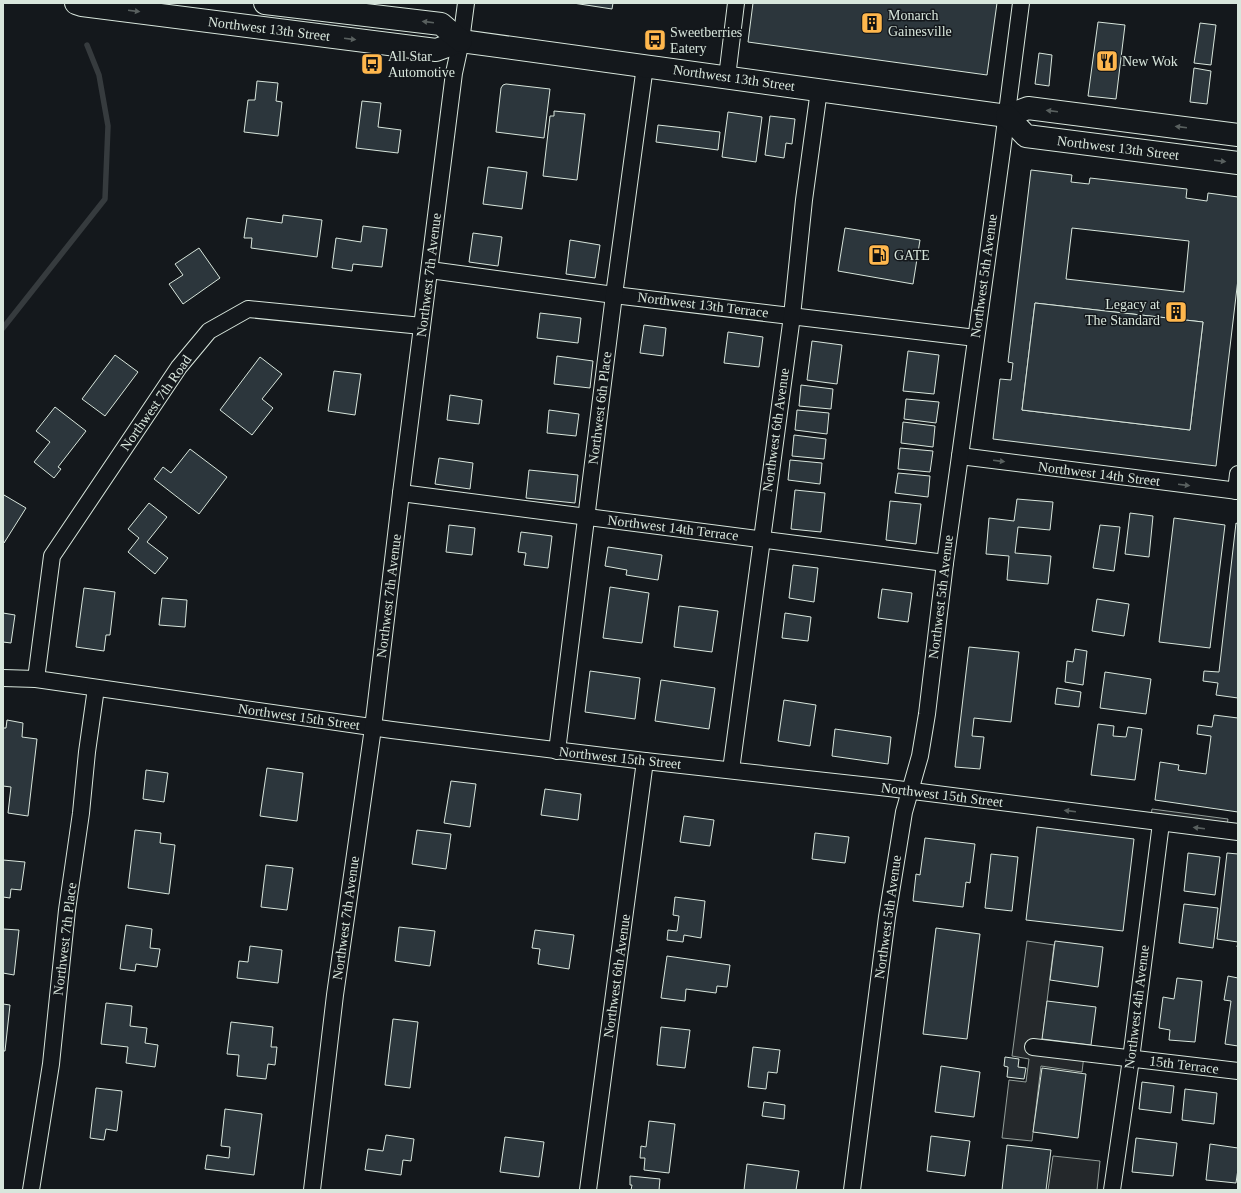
<svg xmlns="http://www.w3.org/2000/svg" width="1241" height="1193" viewBox="0 0 1241 1193" font-family="'Times New Roman',serif">
<style>
.parking{fill:#24282b;stroke:#939e99}
.lines{fill:none;stroke-linecap:round;stroke-linejoin:round}
.stream{stroke:#363b3e;stroke-width:5.5}
.building{fill:#2c363c;stroke:#d8e6dc;fill-rule:evenodd}
.street-casing{stroke:#d8e6dc;stroke-width:18}
.primary-casing{stroke:#d8e6dc;stroke-width:24}
.street{stroke:#14181c;stroke-width:16}
.primary{stroke:#14181c;stroke-width:22}
.oneway{fill:#59605f}
.labels{text-anchor:middle;dominant-baseline:central;stroke-width:3;stroke-linejoin:round;paint-order:stroke}
.poi-label{font-size:14px;fill:#d8e6dc;stroke:#14181c;text-anchor:start}
.street-label{font-size:14px;fill:#d8e6dc;stroke:#14181c}
</style>
<rect width="100%" height="100%" fill="#14181c"/>
<g class="parking">
<polygon points="1152,809 1228,819 1227,825 1151,816"/>
<polygon points="1027,941 1054,945 1042,1041 1085,1047 1082,1072 1041,1066 1032,1141 1002,1138 1009,1080 1026,1082 1029,1059 1012,1056"/>
<polygon points="1053,1156 1100,1161 1097,1190 1048,1190"/>
</g>
<g class="lines">
<polyline class="stream" points="3,328 105,199 108,126 99,75 87,45"/>
</g>
<g class="building">
<polygon points="573,3 613,3 612,9"/>
<polygon points="753,3 997,3 987,75 748,42"/>
<polygon points="1098,22 1125,25 1116,99 1088,96"/>
<polygon points="1200,23 1216,25 1211,65 1194,63"/>
<polygon points="1039,53 1052,55 1049,86 1035,84"/>
<polygon points="1194,68 1211,71 1207,104 1190,102"/>
<polygon points="257,81 278,83 276,101 282,102 278,136 244,132 248,100 255,100"/>
<polygon points="506,84 550,89 544,138 496,132 501,88 503,85"/>
<polygon points="362,101 381,103 378,127 401,130 398,153 356,148"/>
<polygon points="554,111 585,114 577,180 543,176 550,116 554,116"/>
<polygon points="728,112 762,117 756,162 722,157"/>
<polygon points="770,116 795,119 792,144 786,143 784,158 765,155"/>
<polygon points="658,125 720,132 718,150 656,142"/>
<polygon points="488,167 527,172 522,209 483,204"/>
<path d="M1031,170L1072,175L1071,182L1089,184L1090,178L1187,189L1186,198L1207,201L1208,193L1238,197V279L1216,466L993,439L1000,379L1011,380L1013,363L1008,362ZM1072,228L1189,241L1184,292L1066,279ZM1035,303L1203,322L1190,430L1022,410Z"/>
<polygon points="283,215 322,220 317,257 251,248 252,238 244,238 247,218 282,223"/>
<polygon points="363,226 387,229 382,267 353,264 352,271 332,268 336,238 361,242"/>
<polygon points="845,228 920,240 913,284 838,271"/>
<polygon points="473,233 502,237 498,266 469,262"/>
<polygon points="570,240 600,245 595,278 566,274"/>
<polygon points="199,248 220,278 183,304 169,284 183,275 175,264"/>
<polygon points="1035,303 1203,322 1190,430 1022,410"/>
<polygon points="540,313 581,318 578,343 537,338"/>
<polygon points="644,325 666,328 663,356 640,353"/>
<polygon points="728,332 763,337 759,367 724,363"/>
<polygon points="812,341 842,345 837,384 807,380"/>
<polygon points="908,351 939,355 934,394 903,391"/>
<polygon points="115,355 138,372 105,416 82,399"/>
<polygon points="557,356 593,361 590,388 554,384"/>
<polygon points="260,357 282,374 262,399 273,408 252,435 220,410"/>
<polygon points="334,371 361,374 355,415 328,411"/>
<polygon points="801,385 833,389 831,409 799,406"/>
<polygon points="450,395 482,400 479,424 447,420"/>
<polygon points="906,399 939,402 936,423 904,419"/>
<polygon points="55,407 86,431 58,467 61,469 54,478 34,462 50,442 36,431"/>
<polygon points="549,410 579,414 576,436 547,433"/>
<polygon points="797,410 829,413 827,434 795,430"/>
<polygon points="903,422 935,426 933,447 901,443"/>
<polygon points="794,435 826,439 824,459 792,456"/>
<polygon points="900,448 933,451 930,472 898,469"/>
<polygon points="190,449 227,477 199,514 154,479 163,467 171,473"/>
<polygon points="439,458 473,463 470,489 435,484"/>
<polygon points="790,460 822,463 820,484 788,480"/>
<polygon points="529,470 578,475 575,503 526,498"/>
<polygon points="898,473 930,476 928,497 895,493"/>
<polygon points="795,490 825,493 821,532 791,529"/>
<polygon points="4,495 26,508 4,543 3,542 3,497"/>
<polygon points="1017,499 1053,502 1050,530 1018,527 1015,553 1051,556 1048,584 1007,580 1009,556 986,554 989,518 1014,521"/>
<polygon points="890,501 921,504 916,544 886,540"/>
<polygon points="149,503 167,517 147,542 168,558 155,574 128,552 139,538 128,529"/>
<polygon points="1130,513 1153,516 1149,557 1125,554"/>
<polygon points="1174,518 1225,525 1210,648 1159,642"/>
<polygon points="1236,523 1238,524 1238,698 1216,695 1218,683 1203,681 1204,671 1219,672"/>
<polygon points="449,525 475,528 472,555 446,552"/>
<polygon points="1100,525 1120,527 1114,571 1093,568"/>
<polygon points="521,532 552,536 548,568 524,565 526,553 518,552"/>
<polygon points="608,547 662,555 658,580 626,575 627,570 605,566"/>
<polygon points="793,565 818,568 814,602 789,598"/>
<polygon points="610,587 649,593 642,643 603,638"/>
<polygon points="84,588 115,592 110,635 106,635 104,651 76,647"/>
<polygon points="882,589 912,593 908,622 878,618"/>
<polygon points="162,598 187,600 185,627 159,625"/>
<polygon points="1097,599 1129,604 1124,636 1092,631"/>
<polygon points="679,606 718,611 712,652 674,647"/>
<polygon points="3,613 15,615 11,643 3,642"/>
<polygon points="785,613 811,617 808,641 782,638"/>
<polygon points="969,647 1019,652 1011,722 974,718 972,736 984,737 980,769 955,767"/>
<polygon points="1075,649 1087,651 1083,685 1065,682 1067,661 1073,662"/>
<polygon points="590,671 640,678 635,719 585,712"/>
<polygon points="1105,672 1151,679 1146,714 1100,708"/>
<polygon points="661,680 715,688 709,729 655,721"/>
<polygon points="1057,688 1081,692 1079,707 1055,704"/>
<polygon points="784,700 816,705 810,746 778,741"/>
<polygon points="1214,715 1238,718 1238,812 1155,800 1160,762 1179,765 1178,770 1206,774 1211,736 1197,734 1198,725 1212,727"/>
<polygon points="7,720 23,723 22,737 37,739 28,816 8,813 11,787 3,786 3,728 6,728"/>
<polygon points="1098,724 1114,726 1113,736 1126,737 1128,727 1142,729 1135,780 1091,775"/>
<polygon points="835,729 891,737 888,764 832,756"/>
<polygon points="267,768 303,773 297,821 260,816"/>
<polygon points="146,770 168,773 164,802 143,799"/>
<polygon points="451,781 476,784 470,827 444,823"/>
<polygon points="545,789 581,794 578,820 541,815"/>
<polygon points="684,816 714,820 710,846 680,842"/>
<polygon points="1037,827 1134,839 1123,931 1026,920"/>
<polygon points="135,830 161,833 160,843 175,845 169,894 128,888"/>
<polygon points="417,830 451,834 446,869 412,864"/>
<polygon points="815,833 849,837 845,863 812,859"/>
<polygon points="925,838 975,844 970,883 966,882 963,907 913,901 916,874 920,875"/>
<polygon points="1188,853 1220,857 1215,895 1184,891"/>
<polygon points="1227,853 1238,854 1238,947 1237,947 1238,942 1217,939"/>
<polygon points="991,854 1018,857 1012,911 985,908"/>
<polygon points="3,860 25,862 21,890 11,889 10,898 3,897"/>
<polygon points="266,865 293,868 287,910 261,907"/>
<polygon points="675,897 705,901 701,938 684,935 683,942 667,940 668,930 677,931 679,916 673,915"/>
<polygon points="1184,904 1218,908 1213,948 1179,943"/>
<polygon points="126,925 152,929 150,948 160,949 157,967 136,964 135,971 120,969"/>
<polygon points="399,927 435,931 430,966 395,961"/>
<polygon points="936,928 980,934 967,1039 923,1034"/>
<polygon points="3,929 19,930 14,975 3,973"/>
<polygon points="535,930 574,935 569,969 538,964 540,949 532,948"/>
<polygon points="1055,941 1103,947 1098,987 1050,980"/>
<polygon points="250,946 282,950 278,983 237,978 239,961 248,962"/>
<polygon points="667,956 730,965 727,987 717,986 716,993 686,989 685,1001 661,998"/>
<polygon points="1228,976 1238,978 1238,1046 1225,1044 1231,1001 1224,1000"/>
<polygon points="1177,978 1202,981 1195,1042 1169,1040 1170,1030 1159,1028 1163,997 1174,999"/>
<polygon points="1047,1001 1096,1007 1091,1045 1042,1039"/>
<polygon points="106,1003 132,1006 130,1026 147,1028 145,1043 158,1045 155,1067 126,1063 128,1047 101,1044"/>
<polygon points="3,1004 10,1005 5,1051 3,1051"/>
<polygon points="393,1019 418,1022 410,1088 385,1085"/>
<polygon points="231,1022 273,1027 271,1047 277,1047 275,1065 268,1064 266,1079 237,1076 239,1055 227,1054"/>
<polygon points="661,1027 690,1030 685,1068 657,1065"/>
<polygon points="753,1047 780,1050 777,1073 768,1072 766,1089 748,1087"/>
<polygon points="1005,1057 1019,1059 1018,1067 1026,1068 1024,1079 1007,1077 1008,1067 1004,1066"/>
<polygon points="941,1066 980,1072 974,1117 935,1112"/>
<polygon points="1042,1068 1086,1074 1078,1138 1033,1132"/>
<polygon points="1142,1082 1174,1086 1171,1113 1139,1109"/>
<polygon points="96,1088 122,1091 117,1131 106,1129 104,1140 90,1138"/>
<polygon points="1185,1089 1217,1093 1214,1124 1182,1120"/>
<polygon points="764,1102 785,1105 784,1119 762,1116"/>
<polygon points="225,1109 262,1114 254,1175 205,1169 207,1155 229,1158 230,1147 221,1146"/>
<polygon points="649,1121 675,1124 669,1173 644,1170 645,1158 640,1158 641,1146 646,1147"/>
<polygon points="386,1135 414,1139 411,1161 403,1160 401,1175 365,1170 368,1149 383,1151"/>
<polygon points="931,1136 970,1141 965,1176 927,1171"/>
<polygon points="505,1137 544,1142 539,1177 500,1172"/>
<polygon points="1136,1138 1177,1143 1173,1176 1132,1172"/>
<polygon points="1210,1144 1238,1148 1238,1169 1236,1183 1206,1180"/>
<polygon points="1007,1145 1051,1150 1046,1190 1002,1190"/>
<polygon points="747,1164 799,1171 796,1190 744,1190"/>
<polygon points="630,1176 660,1179 659,1190 631,1190 632,1185 630,1185"/>
</g>
<g class="lines">
<g class="street-casing">
<g id="street">
<polyline points="727,77 736,3"/>
<polyline points="430,270 614,295 976,338"/>
<polyline points="960,456 1238,491"/>
<polyline points="1236,491 1238,474"/>
<polyline points="401,493 945,563"/>
<polyline points="3,678 36,679 392,730 645,761 889,788 1238,832"/>
<polyline points="36,679 52,556 179,367 209,331 248,309 422,326"/>
<polyline points="557,751 614,295 645,66"/>
<polyline points="731,770 792,316 804,200 819,90"/>
<polyline points="1033,1047 1238,1071"/>
<polyline points="31,1190 51,1064 67,910 81,813 87,752 96,688"/>
<polyline points="312,1190 335,995 373,728 401,493 454,73 461,41 466,3"/>
<polyline points="588,1190 645,761"/>
<polyline points="852,1190 887,917 904,812 920,756 927,714 945,563 960,456 1002,151 1021,3"/>
<polyline points="1112,1190 1131,1059 1161,823"/>
</g>
</g>
<g class="primary-casing">
<g id="primary">
<polyline points="76,3 82,5 436,50 461,41 1007,116 1028,108 1238,135"/>
<polyline points="265,3 441,24 461,41"/>
<polyline points="1007,116 1026,136 1238,163"/>
</g>
</g>
<use href="#street" class="street"/>
<use href="#primary" class="primary"/>
</g>
<defs><path id="oneway-solid" d="M-6-.8H1V-3.2L6.5 0L1 3.2V.8H-6Z"/></defs>
<g class="oneway">
<use href="#oneway-solid" transform="translate(134 11) rotate(7)"/>
<use href="#oneway-solid" transform="translate(428 22) rotate(-173)"/>
<use href="#oneway-solid" transform="translate(350 39) rotate(7)"/>
<use href="#oneway-solid" transform="translate(1052 111) rotate(-173)"/>
<use href="#oneway-solid" transform="translate(1181 127) rotate(-173)"/>
<use href="#oneway-solid" transform="translate(1220 161) rotate(7)"/>
<use href="#oneway-solid" transform="translate(999 461) rotate(7)"/>
<use href="#oneway-solid" transform="translate(1184 485) rotate(7)"/>
<use href="#oneway-solid" transform="translate(1070 811) rotate(-173)"/>
<use href="#oneway-solid" transform="translate(1199 828) rotate(-173)"/>
</g>
<defs>
<g id="building-square" transform="scale(1.15)"><rect x="-9" y="-9" width="18" height="18" rx="4" fill="#ffb74d" stroke="#14181c"/><path d="M-4-6H4V6H1V3H-1V6H-4ZM-2.5-4.3h1.7v1.8h-1.7ZM.8-4.3h1.7v1.8H.8ZM-2.5-1h1.7V.8h-1.7ZM.8-1h1.7V.8H.8Z" fill="#111"/></g>
<g id="bus-square" transform="scale(1.15)"><rect x="-9" y="-9" width="18" height="18" rx="4" fill="#ffb74d" stroke="#14181c"/><path d="M-5-6H5V4H4V6H2V4H-2V6H-4V4H-5ZM-3.5-4V0h7V-4ZM-3.5 1.2v1.5H-2V1.2ZM2 1.2v1.5H3.5V1.2Z" fill="#111"/></g>
<g id="restaurant-square" transform="scale(1.15)"><rect x="-9" y="-9" width="18" height="18" rx="4" fill="#ffb74d" stroke="#14181c"/><path d="M-5-6h1v4h1v-4h1v4h1v-4h1v5L-1.5 .5V6h-2V.5L-5-1ZM5-6V6H3V1.5H1.5Q1.5-4 5-6Z" fill="#111"/></g>
<g id="fuel-square" transform="scale(1.15)"><rect x="-9" y="-9" width="18" height="18" rx="4" fill="#ffb74d" stroke="#14181c"/><path d="M-5.5-6h7V0h2V4h1.3V-2.5L3-4.5l.8-.8L6-3V5H2.5V1h-1V6h-7ZM-4.2-4.7v3.2H.2V-4.7Z" fill="#111"/></g>
</defs>
<g fill-rule="evenodd">
<use href="#building-square" x="872" y="23"/>
<use href="#bus-square" x="655" y="40"/>
<use href="#restaurant-square" x="1107" y="61"/>
<use href="#bus-square" x="372" y="64"/>
<use href="#fuel-square" x="879" y="255"/>
<use href="#building-square" x="1176" y="312"/>
</g>
<g class="labels">
<g class="poi-label">
<text x="888" y="15">Monarch<tspan x="888" dy="16">Gainesville</tspan></text>
<text x="670" y="32">Sweetberries<tspan x="670" dy="16">Eatery</tspan></text>
<text x="388" y="56">All Star<tspan x="388" dy="16">Automotive</tspan></text>
<text x="1122" y="61">New Wok</text>
<text x="894" y="255">GATE</text>
<text x="1160" y="304" text-anchor="end">Legacy at<tspan x="1160" dy="16">The Standard</tspan></text>
</g>
<g class="street-label">
<text transform="translate(269 29) rotate(7)">Northwest 13th Street</text>
<text transform="translate(734 78) rotate(8)">Northwest 13th Street</text>
<text transform="translate(1118 148) rotate(7)">Northwest 13th Street</text>
<text transform="translate(429 275) rotate(-83)">Northwest 7th Avenue</text>
<text transform="translate(984 276) rotate(-82)">Northwest 5th Avenue</text>
<text transform="translate(703 305) rotate(7)">Northwest 13th Terrace</text>
<text transform="translate(156 403) rotate(-55)">Northwest 7th Road</text>
<text transform="translate(600 408) rotate(-83)">Northwest 6th Place</text>
<text transform="translate(776 430) rotate(-82)">Northwest 6th Avenue</text>
<text transform="translate(1099 474) rotate(7)">Northwest 14th Street</text>
<text transform="translate(673 528) rotate(7)">Northwest 14th Terrace</text>
<text transform="translate(389 596) rotate(-83)">Northwest 7th Avenue</text>
<text transform="translate(941 597) rotate(-83)">Northwest 5th Avenue</text>
<text transform="translate(299 717) rotate(8)">Northwest 15th Street</text>
<text transform="translate(620 758) rotate(6)">Northwest 15th Street</text>
<text transform="translate(942 795) rotate(7)">Northwest 15th Street</text>
<text transform="translate(888 917) rotate(-82)">Northwest 5th Avenue</text>
<text transform="translate(346 918) rotate(-82)">Northwest 7th Avenue</text>
<text transform="translate(65 939) rotate(-83)">Northwest 7th Place</text>
<text transform="translate(617 976) rotate(-82)">Northwest 6th Avenue</text>
<text transform="translate(1137 1007) rotate(-83)">Northwest 4th Avenue</text>
<text transform="translate(1184 1065) rotate(7)">15th Terrace</text>
</g>
</g>
<rect width="1241" height="1193" fill="none" stroke="#d8e6dc" stroke-width="8"/>
</svg>
